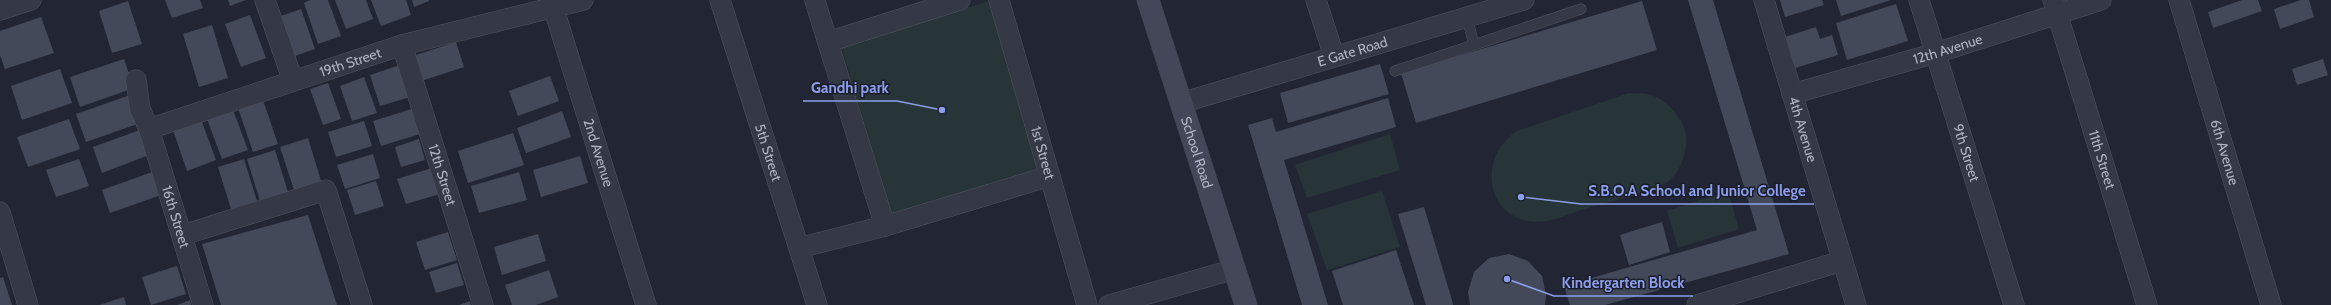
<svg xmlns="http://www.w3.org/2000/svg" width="2331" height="305" viewBox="0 0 2331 305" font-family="Cabin,sans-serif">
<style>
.green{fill:#273438}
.building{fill:#434959}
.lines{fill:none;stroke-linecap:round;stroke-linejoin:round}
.lane-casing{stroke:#505360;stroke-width:11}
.street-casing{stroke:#505360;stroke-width:21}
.secondary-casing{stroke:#3f424f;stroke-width:23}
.lane{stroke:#353945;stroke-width:10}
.street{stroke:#353945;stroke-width:20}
.secondary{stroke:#444758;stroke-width:22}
.labels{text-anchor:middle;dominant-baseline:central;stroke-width:3;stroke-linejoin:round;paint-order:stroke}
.street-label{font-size:14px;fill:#b0b3c2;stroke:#1b1e2a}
.leader{fill:none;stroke:#8b9eeb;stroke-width:1.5}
.callout-dot{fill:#8b9eeb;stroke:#1b1e2a;stroke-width:1.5}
.callout-label{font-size:15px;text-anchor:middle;font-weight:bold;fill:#8b9eeb;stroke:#1b1e2a;stroke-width:3;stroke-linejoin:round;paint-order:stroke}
</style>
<rect width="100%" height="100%" fill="#222634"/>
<g class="green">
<polygon points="993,0 1041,173 892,218 841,46"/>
<path d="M1629,93C1635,94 1642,93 1647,94C1664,97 1680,114 1685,130C1689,146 1683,168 1670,180C1653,193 1603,203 1581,210C1570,214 1558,219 1547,221C1541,222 1534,222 1528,221C1483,212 1480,154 1517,131Z"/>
<polygon points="1390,134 1400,170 1307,198 1295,165"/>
<polygon points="1382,191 1400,247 1327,270 1307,214"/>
<polygon points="1728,191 1739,229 1678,248 1667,211"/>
</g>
<g class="building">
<polygon points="165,0 200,0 203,8 172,18"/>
<polygon points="228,0 246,0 230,6"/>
<polygon points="310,0 328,0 341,36 318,44 304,3"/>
<polygon points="335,0 366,0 373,19 346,29"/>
<polygon points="371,0 406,0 411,15 381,26"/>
<polygon points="412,0 429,0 429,1 414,7"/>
<polygon points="1688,0 1713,0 1789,254 1605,305 1570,305 1564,286 1757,230"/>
<polygon points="1780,0 1822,0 1824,5 1785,17"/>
<polygon points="1836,0 1891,0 1841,16"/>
<polygon points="2242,0 2258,0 2262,11 2213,28 2208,12"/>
<polygon points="2301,0 2309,0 2314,17 2280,29 2274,9"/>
<polygon points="128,1 142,44 112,53 99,11"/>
<polygon points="1642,1 1657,50 1416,123 1401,73"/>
<polygon points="1896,4 1908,41 1847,60 1836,23"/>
<polygon points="301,9 315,49 289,58 275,18"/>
<polygon points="250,15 266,58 241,67 225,24"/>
<polygon points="41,17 54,53 5,69 0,55 0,31"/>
<polygon points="212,25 228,78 199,87 183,34"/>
<polygon points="1816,27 1820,39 1832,35 1838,55 1795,68 1785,37"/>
<polygon points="456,42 464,67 421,81 413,56"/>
<polygon points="124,59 134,88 80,107 70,77"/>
<polygon points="2323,59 2328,75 2297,85 2292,69"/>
<polygon points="1380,64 1389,94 1288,123 1280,93"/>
<polygon points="400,65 410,97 380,106 370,75"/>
<polygon points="60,69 72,103 22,120 11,86"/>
<polygon points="550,76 559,101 518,116 509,91"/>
<polygon points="364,77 377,113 352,121 340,86"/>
<polygon points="328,83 341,119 323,125 310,89"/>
<polygon points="133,94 143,122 86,142 76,114"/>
<polygon points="1388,98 1396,127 1284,160 1328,305 1302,305 1248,125 1272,118 1276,132"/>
<polygon points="263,100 278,144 253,152 238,108"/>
<polygon points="415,108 423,133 381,146 373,121"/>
<polygon points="233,110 248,150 222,159 207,119"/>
<polygon points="562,111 571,137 526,153 517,128"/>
<polygon points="69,119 80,149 28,167 17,137"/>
<polygon points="201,119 216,160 187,171 173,130"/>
<polygon points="364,121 372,146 336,157 328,132"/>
<polygon points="140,130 149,155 102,173 93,147"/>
<polygon points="513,133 524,165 468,183 458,151"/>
<polygon points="308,138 321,181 294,190 280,147"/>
<polygon points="419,139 425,160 401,167 395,147"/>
<polygon points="275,150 288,192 260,201 247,159"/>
<polygon points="373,154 380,178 345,189 337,165"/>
<polygon points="580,156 588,183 541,197 533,170"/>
<polygon points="79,159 89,186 56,197 46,170"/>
<polygon points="244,159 257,201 231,209 218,167"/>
<polygon points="432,168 440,194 406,204 397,179"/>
<polygon points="155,171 164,194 110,213 102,190"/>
<polygon points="519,172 527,200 479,213 471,186"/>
<polygon points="376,181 384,206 355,215 347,190"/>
<polygon points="1424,207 1452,300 1453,305 1426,305 1398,214"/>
<polygon points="308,215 337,305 221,305 202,244"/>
<polygon points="1662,222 1670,252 1629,265 1620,235"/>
<polygon points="448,232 457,260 425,270 416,242"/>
<polygon points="538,234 546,261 502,275 494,247"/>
<polygon points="1396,250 1414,305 1343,305 1332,271"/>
<polygon points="1509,254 1528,261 1542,276 1546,295 1545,305 1470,305 1468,292 1474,272 1489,258"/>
<polygon points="457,263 464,285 436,293 429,272"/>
<polygon points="177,266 186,294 151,305 142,277"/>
<polygon points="549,270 558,297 536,305 512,305 505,285"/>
<polygon points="3,277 12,305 0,305 0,278"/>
<polygon points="124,297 126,305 99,305"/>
<polygon points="190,300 191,305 177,305"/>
<polygon points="470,301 471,305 459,305"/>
</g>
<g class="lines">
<g class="lane-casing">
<g id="lane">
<polyline points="1474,45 1581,9"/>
<polyline points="1395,71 1474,45 1467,17"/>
</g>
</g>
<g class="street-casing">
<g id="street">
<polyline points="265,0 293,81"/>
<path id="s1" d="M551,0L646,305"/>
<path id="s2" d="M720,0L817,305"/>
<path id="s3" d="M999,0L1087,305"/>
<polyline points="1316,0 1334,56"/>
<path id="s4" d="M1764,0L1856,305"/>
<path id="s5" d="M1919,0L2014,305"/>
<path id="s6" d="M2053,0L2147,305"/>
<path id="s7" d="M2179,0L2271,305"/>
<polyline points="815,1 885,226"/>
<polyline points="0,10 31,0"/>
<polyline points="828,42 960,0"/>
<path id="s8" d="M402,45L483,305"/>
<path id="s9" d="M136,80L140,109L149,129L203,305"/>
<path id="s10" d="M1792,94L1936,53L2101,0"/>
<path id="s11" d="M1181,103L1524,0"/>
<path id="s12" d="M149,129L402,45L583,0"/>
<polyline points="0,212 28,305"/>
<polyline points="183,235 326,190 362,305"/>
<polyline points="799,248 885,226 1050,176"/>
<polyline points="1109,305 1235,269"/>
<polyline points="1697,305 1842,261"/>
</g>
</g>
<g class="secondary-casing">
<g id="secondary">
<path id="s13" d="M1148,0L1246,305"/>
</g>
</g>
<use href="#lane" class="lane"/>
<use href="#street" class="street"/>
<use href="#secondary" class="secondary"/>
</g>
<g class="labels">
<g class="street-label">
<text stroke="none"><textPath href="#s10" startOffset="162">12th Avenue</textPath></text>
<text stroke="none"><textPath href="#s11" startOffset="179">E Gate Road</textPath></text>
<text stroke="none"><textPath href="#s12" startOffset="212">19th Street</textPath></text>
<text stroke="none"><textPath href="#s4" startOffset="135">4th Avenue</textPath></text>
<text stroke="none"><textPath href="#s1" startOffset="160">2nd Avenue</textPath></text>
<text stroke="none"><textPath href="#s2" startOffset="160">5th Street</textPath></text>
<text stroke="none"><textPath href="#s13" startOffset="160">School Road</textPath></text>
<text stroke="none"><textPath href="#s5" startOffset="160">9th Street</textPath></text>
<text stroke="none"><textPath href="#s7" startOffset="159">6th Avenue</textPath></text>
<text stroke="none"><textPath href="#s3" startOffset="159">1st Street</textPath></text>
<text stroke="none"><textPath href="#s6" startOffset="167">11th Street</textPath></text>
<text stroke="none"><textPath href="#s8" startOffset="136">12th Street</textPath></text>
<text stroke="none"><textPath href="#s9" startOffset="143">16th Street</textPath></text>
</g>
</g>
<path class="leader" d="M942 110L897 101H803M1521 197L1581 204H1814M1507 279L1554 296H1693"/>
<g class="callout-dot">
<circle cx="942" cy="110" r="4"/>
<circle cx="1521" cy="197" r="4"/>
<circle cx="1507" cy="279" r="4"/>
</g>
<g class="callout-label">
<text x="850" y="93">Gandhi park</text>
<text x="1697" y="196">S.B.O.A School and Junior College</text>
<text x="1623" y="288">Kindergarten Block</text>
</g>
</svg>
